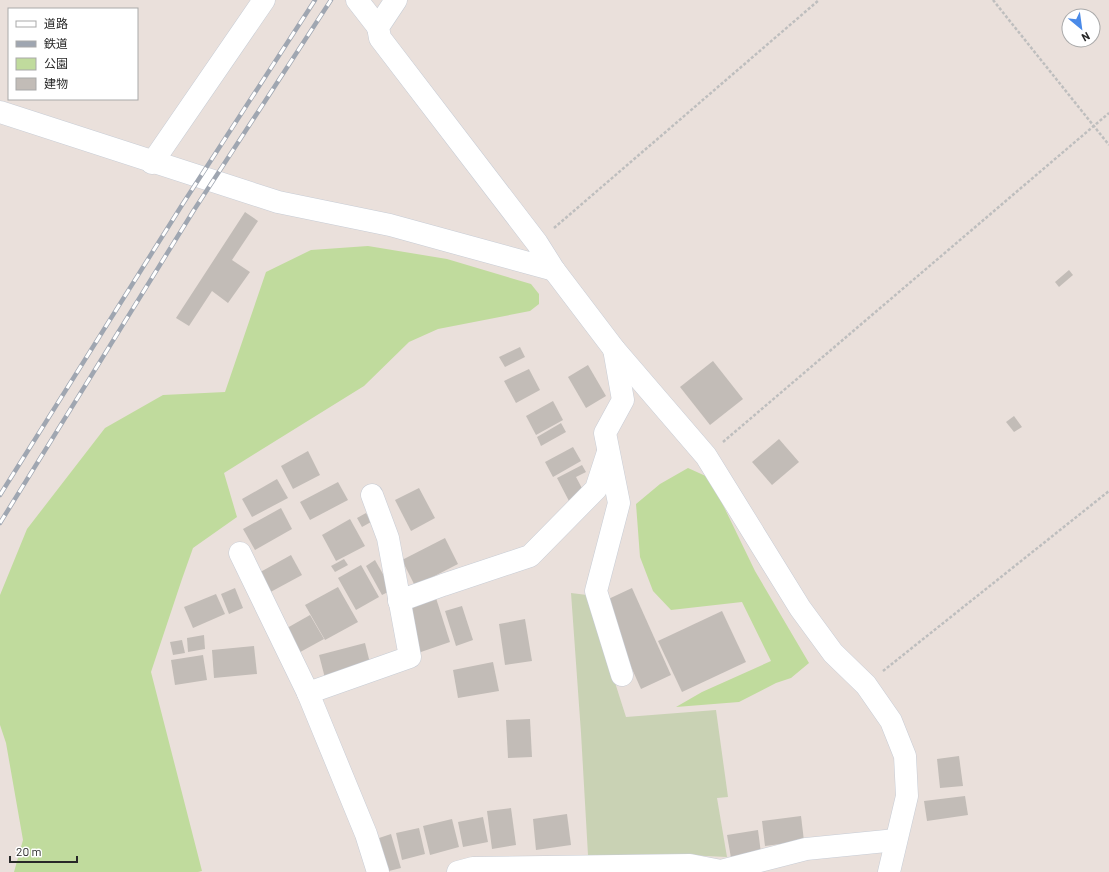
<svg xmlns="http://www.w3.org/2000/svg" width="1109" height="872" viewBox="0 0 1109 872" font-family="Barlow,'Noto Sans JP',sans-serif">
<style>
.green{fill:#c0db9d}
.cemetery{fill:#c9d2b4}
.building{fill:#c2bcb7}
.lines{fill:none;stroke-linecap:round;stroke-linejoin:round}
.minor-casing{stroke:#c7ccd5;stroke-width:23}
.path{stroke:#bebebe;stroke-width:2.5;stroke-dasharray:3 2;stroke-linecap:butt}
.minor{stroke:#fff;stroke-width:22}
.rail-casing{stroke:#9fa6b1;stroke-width:4.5}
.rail{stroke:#fff;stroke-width:3;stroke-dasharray:9;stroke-linecap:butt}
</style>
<rect width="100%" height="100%" fill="#eae0db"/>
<g class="green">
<polygon points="368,246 447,259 531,284 539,294 539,304 530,311 438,329 409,342 364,386 224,473 237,517 193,548 182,579 151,672 202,871 198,872 14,872 23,840 6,743 0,725 0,595 27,529 105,428 163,395 225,392 266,272 311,250"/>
<polygon points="688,468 710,478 755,571 809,663 791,678 776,683 739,702 676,707 702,692 771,661 742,602 671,610 653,591 640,557 636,504 660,484"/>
</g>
<polygon class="cemetery" points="571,593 587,595 626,717 716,710 728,797 717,798 727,857 685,855 588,855 581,733"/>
<g class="building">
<polygon points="245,212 258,221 232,260 250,272 228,303 212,291 189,326 176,318"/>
<polygon points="1069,270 1073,275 1059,287 1055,282"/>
<polygon points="520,347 525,357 505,367 499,357"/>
<polygon points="713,361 743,399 710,425 680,387"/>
<polygon points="588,365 606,396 586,408 568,377"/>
<polygon points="529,369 540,390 516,403 504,381"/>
<polygon points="553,401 563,420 536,435 526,416"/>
<polygon points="1014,416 1022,427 1014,432 1006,422"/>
<polygon points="561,423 566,432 541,446 537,437"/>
<polygon points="779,439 799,462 772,485 752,462"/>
<polygon points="573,447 581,461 553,477 545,462"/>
<polygon points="308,451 320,475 293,489 281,466"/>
<polygon points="582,465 586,472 576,477 584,492 569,501 557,478"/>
<polygon points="277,479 288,498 252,517 242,499"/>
<polygon points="338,482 348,500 310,520 300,502"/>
<polygon points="419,488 435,518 411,531 395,500"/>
<polygon points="281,508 292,529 255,550 243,529"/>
<polygon points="366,513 371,522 362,527 357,518"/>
<polygon points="350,519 365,546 336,561 322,535"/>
<polygon points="445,538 458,564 415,586 402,560"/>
<polygon points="291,555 302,575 265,595 255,575"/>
<polygon points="344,559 348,565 335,572 331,566"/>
<polygon points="375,560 392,590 382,595 366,566"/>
<polygon points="361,565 379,597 356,610 338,578"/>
<polygon points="338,587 358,622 325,640 305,605"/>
<polygon points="235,588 243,608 229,614 221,594"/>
<polygon points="632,588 671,675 641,689 602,602"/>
<polygon points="216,594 225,614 193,628 184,607"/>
<polygon points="436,598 450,642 418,653 403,609"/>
<polygon points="462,606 473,640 456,646 445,611"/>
<polygon points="722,611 746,662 682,692 658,641"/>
<polygon points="310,615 324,639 293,656 280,632"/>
<polygon points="525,619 532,661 505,665 499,624"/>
<polygon points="204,635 205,649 188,652 187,638"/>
<polygon points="182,640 185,653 173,655 170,642"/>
<polygon points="365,643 371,667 325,678 319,655"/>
<polygon points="254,646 257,674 214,678 212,650"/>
<polygon points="203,655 207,680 175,685 171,660"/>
<polygon points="493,662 499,691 458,698 453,670"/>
<polygon points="530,719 532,757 508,758 506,720"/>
<polygon points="959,756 963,786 940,788 937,759"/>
<polygon points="965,796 968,815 927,821 924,801"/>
<polygon points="511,808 516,845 492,849 487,811"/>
<polygon points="567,814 571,845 536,850 533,819"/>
<polygon points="801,816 804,841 765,846 762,821"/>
<polygon points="483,817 488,842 463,847 458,822"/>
<polygon points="452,819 459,847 430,855 423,826"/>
<polygon points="419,828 425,854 402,860 396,833"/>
<polygon points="758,830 761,853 731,858 727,835"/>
<polygon points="391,834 401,868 389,871 379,838"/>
</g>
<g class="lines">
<g class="minor-casing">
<g id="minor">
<polyline points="357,0 378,27"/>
<polyline points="396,0 378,27 380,38 537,243 554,270 614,349 706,456 800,608 833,653 866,685 891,721 905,756 907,796 889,872"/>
<polyline points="0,112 278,202 390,225 554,270"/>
<polyline points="152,163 264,0"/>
<polyline points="614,349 623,400 605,433 619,503 596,591 622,675"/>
<polyline points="240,553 308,693 366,834 378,872"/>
<polyline points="399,601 443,585 530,556 596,489 608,452"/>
<polyline points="308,693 410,657 388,538 372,495"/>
<polyline points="458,872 473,868 690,865 721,871 806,849 896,840"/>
</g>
</g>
<g class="path">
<polyline points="993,0 1109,145"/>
<polyline points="554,228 819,0"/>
<polyline points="723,442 1109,113"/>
<polyline points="883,671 1109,491"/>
</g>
<use href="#minor" class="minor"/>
<g class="rail-casing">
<g id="rail">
<polyline points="0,495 182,205 315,0"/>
<polyline points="0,523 194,210 331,0"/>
</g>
</g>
<use href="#rail" class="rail"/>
</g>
<rect x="8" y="8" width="130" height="92" fill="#ffffff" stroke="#a9a9a9"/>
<rect x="16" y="21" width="20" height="6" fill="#ffffff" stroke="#a9a9a9"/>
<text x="44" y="28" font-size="12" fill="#282828">道路</text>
<rect x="16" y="41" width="20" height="6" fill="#9fa6b1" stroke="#a9a9a9"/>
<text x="44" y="48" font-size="12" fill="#282828">鉄道</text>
<rect x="16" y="58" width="20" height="12" fill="#c0db9d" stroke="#a9a9a9"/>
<text x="44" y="68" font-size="12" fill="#282828">公園</text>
<rect x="16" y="78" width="20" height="12" fill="#c2bcb7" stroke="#a9a9a9"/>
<text x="44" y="88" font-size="12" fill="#282828">建物</text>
<g transform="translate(1081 28) rotate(151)"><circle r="19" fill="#ffffff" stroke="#a9a9a9"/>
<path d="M0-3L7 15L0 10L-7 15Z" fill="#4a8ae8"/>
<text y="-6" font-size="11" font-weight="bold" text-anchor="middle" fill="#282828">N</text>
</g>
<path d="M10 856v6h67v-6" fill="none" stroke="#282828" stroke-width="2"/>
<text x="16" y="856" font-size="12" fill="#282828" stroke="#ffffff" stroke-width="3" paint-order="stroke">20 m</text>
</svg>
